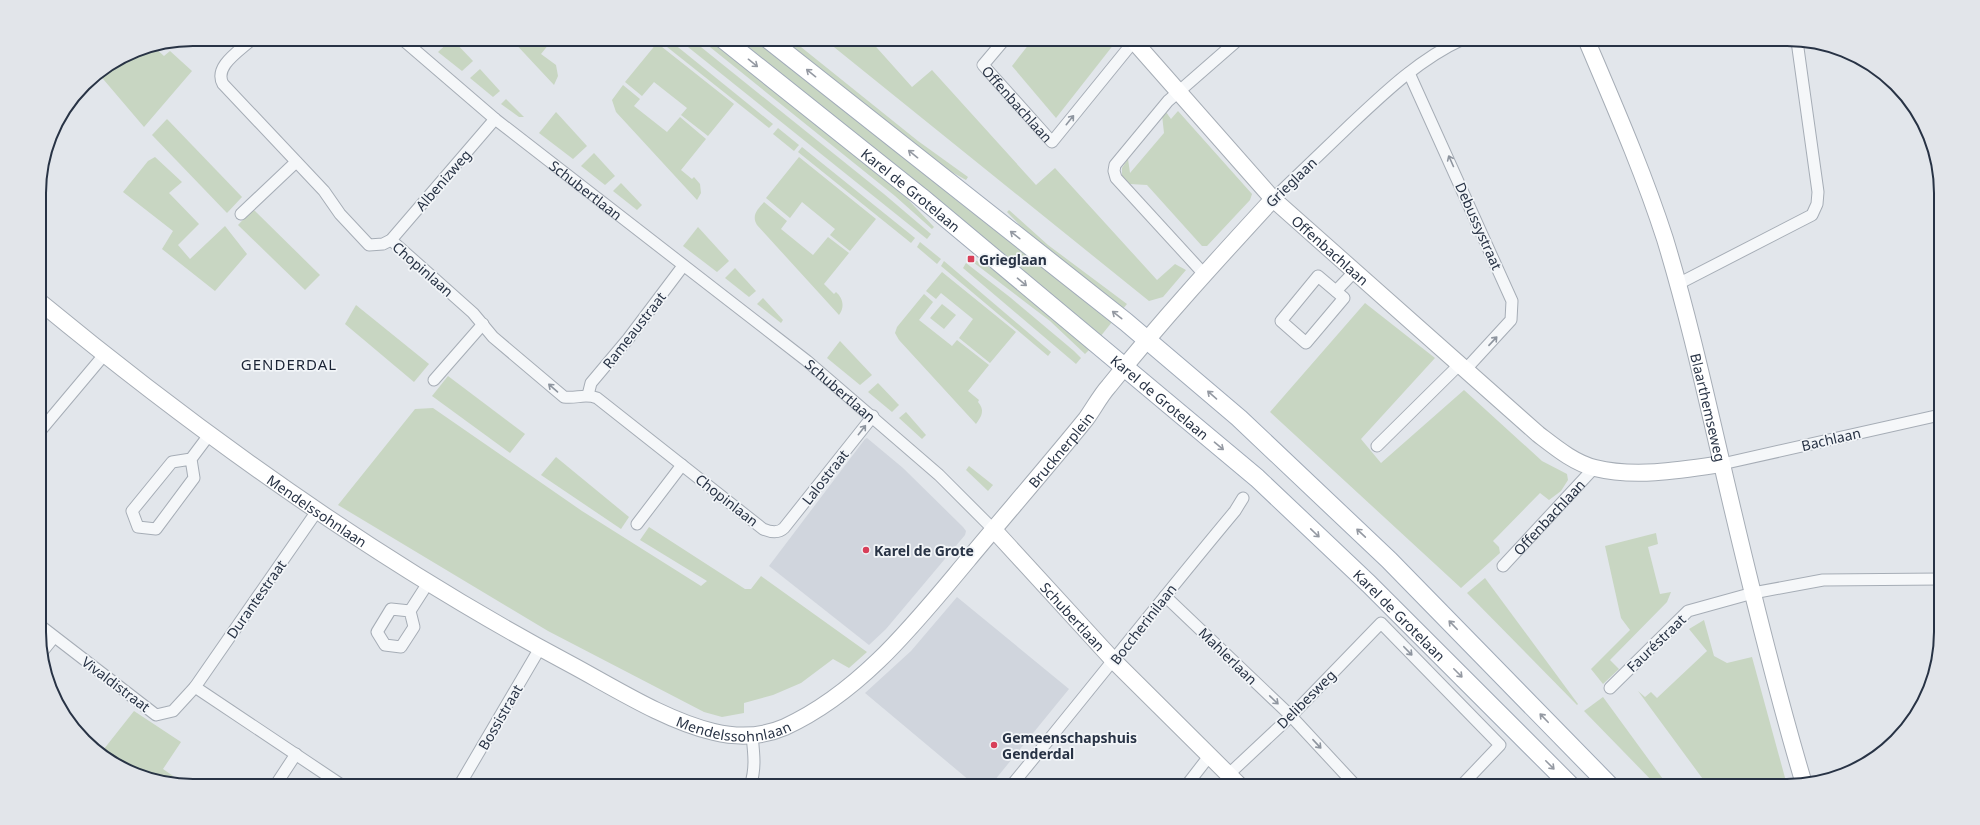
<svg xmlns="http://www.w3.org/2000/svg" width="1980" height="825" viewBox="0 0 1980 825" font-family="'Noto Sans',sans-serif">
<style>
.built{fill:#d0d5dd}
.green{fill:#c8d6c2}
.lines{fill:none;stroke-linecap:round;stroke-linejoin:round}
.street-casing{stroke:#a6adb6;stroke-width:13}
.secondary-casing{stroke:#a6adb6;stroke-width:18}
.primary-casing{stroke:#a0aab8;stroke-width:20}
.street{stroke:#f5f7f9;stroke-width:11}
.secondary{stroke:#fff;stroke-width:16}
.primary{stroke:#fff;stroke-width:18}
.oneway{stroke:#9499a2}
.oneway2{stroke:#8e959f}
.poi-dot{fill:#d83f59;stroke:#f2f5f8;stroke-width:1.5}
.labels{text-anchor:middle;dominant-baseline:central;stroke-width:3.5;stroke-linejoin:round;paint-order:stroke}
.street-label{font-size:14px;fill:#283345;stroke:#f2f5f8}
.poi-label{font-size:14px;font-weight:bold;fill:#283345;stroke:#f2f5f8;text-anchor:start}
.neighbourhood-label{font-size:15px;letter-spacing:1px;fill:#1b2435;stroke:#f2f5f8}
.rim{fill:none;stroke:#283345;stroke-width:2}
</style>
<rect width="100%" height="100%" fill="#e2e6eb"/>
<g class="built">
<polygon points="867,438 903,468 963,527 966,531 965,535 886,629 869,645 769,566 865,439"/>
<polygon points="957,597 1069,689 990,786 976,786 865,693 911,651"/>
</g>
<g class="green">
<polygon points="452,39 473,61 462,71 438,52"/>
<polygon points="511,39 553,39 541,54 556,65 558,76 554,85"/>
<polygon points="657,39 668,39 773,124 769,128"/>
<polygon points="678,39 691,39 884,194 931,234 927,239"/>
<polygon points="700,39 710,39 899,190 934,227 932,229 895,196"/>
<polygon points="735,39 756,39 960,203 1112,322 1100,337"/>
<polygon points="781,39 791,39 918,141 968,177 966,180 934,162"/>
<polygon points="824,39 869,39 912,87 932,70 1036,185 1055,168 1157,280 1175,264 1186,270 1163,297 1149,301"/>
<polygon points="1033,39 1118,39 1056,118 1012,66"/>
<polygon points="657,43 734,104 708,136 681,115 687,108 654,82 642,96 625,82"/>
<polygon points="154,47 164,56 170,51 192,71 144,127 98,73 134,51"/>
<polygon points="480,69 500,91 493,97 470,78"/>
<polygon points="623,85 640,99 634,106 667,132 680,117 706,139 681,170 692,179 694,177 700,184 701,193 697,200 616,112 612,100"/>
<polygon points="506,99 524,117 519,117 501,104"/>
<polygon points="1178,111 1252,194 1250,200 1207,246 1202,246 1147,185 1130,184 1122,176 1122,168 1128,159 1130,173 1164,133 1162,115 1166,112 1171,119"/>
<polygon points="556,112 587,146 573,159 539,133"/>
<polygon points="167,119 242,197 227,213 152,135"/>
<polygon points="778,128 799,145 794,151 773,134"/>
<polygon points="802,147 915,238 911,243 798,152"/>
<polygon points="594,153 615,176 605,185 581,166"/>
<polygon points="155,157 182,182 169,193 199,224 178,245 190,259 225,226 247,254 215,291 162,249 173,231 123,192 148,161"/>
<polygon points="799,157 876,219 850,251 830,235 835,229 802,202 790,218 766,198"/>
<polygon points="621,183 642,205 637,210 613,191"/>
<path d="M764,202L787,221L781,229L813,255L828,237L849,253L824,284L834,294L836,292C843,298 845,307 839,315L757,225C751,215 758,209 764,202Z"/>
<polygon points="253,209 320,275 305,290 238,225"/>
<polygon points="1009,210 1048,245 1127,304 1122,310 1043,249 1007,212"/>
<polygon points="698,227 729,261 717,272 683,246"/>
<polygon points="920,242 941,259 937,264 917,247"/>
<polygon points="975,260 1002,274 1090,349 1085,354 1050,321 973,262"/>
<polygon points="944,261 1051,352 1048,356 941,266"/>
<polygon points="966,263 1011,298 1074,351 1081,358 1076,364 963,268"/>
<polygon points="735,268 756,291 749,297 725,278"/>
<polygon points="942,272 1016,332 990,363 959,338 973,319 941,293 936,299 926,291"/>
<path d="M924,294L933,302L919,320L952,346L957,340L989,365L968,391L979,400L978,402C985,410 982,416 976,424L899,340L895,333L897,327Z"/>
<polygon points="763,298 783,320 781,323 757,304"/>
<polygon points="1365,303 1435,358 1361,439 1381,463 1464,390 1542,461 1567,474 1568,480 1561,491 1549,500 1540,493 1493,541 1499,547 1500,553 1461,588 1270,412"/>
<polygon points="942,304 956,315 944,329 930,318"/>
<polygon points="356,305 429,364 414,382 345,324"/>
<polygon points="840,341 872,375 860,385 827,358"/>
<polygon points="448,376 525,434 510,453 432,396"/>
<polygon points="878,383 899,405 892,412 868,392"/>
<polygon points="433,408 582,511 701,586 707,581 640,540 649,527 745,589 751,589 761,576 867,652 849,668 833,659 801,683 773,695 744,703 744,713 722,717 704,712 548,631 338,505 415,409"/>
<polygon points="906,412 926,435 922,439 899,418"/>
<polygon points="556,457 629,517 621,529 541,475"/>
<polygon points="969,466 993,485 988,491 966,470"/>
<polygon points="1656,533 1658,544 1648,547 1660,594 1671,592 1667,602 1610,660 1619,669 1603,684 1591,669 1630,630 1621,618 1605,546"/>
<polygon points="1485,578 1578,704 1577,705 1467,593"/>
<polygon points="1704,620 1714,656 1727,663 1752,657 1787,785 1708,786 1638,691 1645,697 1651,692 1657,698 1707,651 1689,629"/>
<polygon points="1603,697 1668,786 1657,786 1584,711"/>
<path d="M134,711L181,742L163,769L186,785C155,780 125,776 100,754Z"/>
</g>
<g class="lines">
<g class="street-casing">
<g id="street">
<path d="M252,39C241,50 213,66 223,84L324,191L340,214L369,245L383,244L391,240L495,119"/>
<path id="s1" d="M402,39L495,119L807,361L939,475L994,530"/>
<polyline points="922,39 924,40 925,39"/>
<path id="s2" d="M1005,39L983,65L1052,142L1134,41"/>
<polyline points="1438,39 1446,47"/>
<polyline points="1409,73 1512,301 1511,320 1466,369"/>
<path d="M1273,199C1298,175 1323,151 1348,127C1383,94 1419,59 1463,39"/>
<polyline points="241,214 296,162"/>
<path d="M391,240L473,313L493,337L564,397C576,399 585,393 597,398L763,529C770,532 778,534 784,528L873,416"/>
<polyline points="1204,274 1116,178 1114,171 1115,165 1168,101 1239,39"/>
<polygon points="1318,276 1344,298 1306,343 1281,321"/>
<polyline points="1678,284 1812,215 1817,204 1818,192 1797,41"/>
<polyline points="1336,291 1354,272"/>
<polyline points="434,380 483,324"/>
<polyline points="588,395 591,383 628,339 683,266"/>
<polyline points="41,430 104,355"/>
<polyline points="1377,446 1460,364"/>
<polyline points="191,459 194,478 156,529 138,527 132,511 172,462 191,459 209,435"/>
<polyline points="1722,464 1940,415"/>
<polyline points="637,524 682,465"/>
<path id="s3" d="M1503,566L1594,468"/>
<polyline points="1165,596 1291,716 1356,786"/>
<polyline points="410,611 414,627 401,647 385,645 377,632 391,609 410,611 428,583"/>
<polyline points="42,627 156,715 173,711 195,687 343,786"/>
<polyline points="42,652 54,637"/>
<polyline points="195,687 317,511"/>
<polyline points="1610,688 1688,611 1753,593 1823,580 1941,579"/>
<polyline points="1229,774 1291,716 1381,623 1500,745 1461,786"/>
<polyline points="275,786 296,754"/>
<polyline points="459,786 540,648"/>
<path d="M750,786C756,769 754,754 752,736"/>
<path d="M1011,786C1086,695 1159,602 1235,511L1243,498"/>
<polyline points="1186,786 1210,755"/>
</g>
</g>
<g class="secondary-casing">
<g id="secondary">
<path id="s4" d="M1132,39L1273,199L1538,434C1555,447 1574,463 1595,468C1635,478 1682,470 1722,464"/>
<path id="s5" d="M1586,39C1614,105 1643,171 1665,239C1686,308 1702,378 1718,447C1744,560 1771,673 1804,784"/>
<path id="s6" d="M40,302C205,438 380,563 570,664C613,687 666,721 714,732C739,738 762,737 785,727C861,692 915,623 967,561C1007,513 1047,467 1086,419C1094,408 1100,396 1109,386C1161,321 1217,260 1273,199"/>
<path id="s7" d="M994,530L1114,661L1240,786"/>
</g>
</g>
<g class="primary-casing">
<g id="primary">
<path id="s8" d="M723,39L921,197L1257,478L1369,584L1571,786"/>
<polyline points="768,39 1126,322 1239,418 1389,560 1610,786"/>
</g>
</g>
<use href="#street" class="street"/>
<use href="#secondary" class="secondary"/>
<use href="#primary" class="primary"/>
</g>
<defs><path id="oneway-shaft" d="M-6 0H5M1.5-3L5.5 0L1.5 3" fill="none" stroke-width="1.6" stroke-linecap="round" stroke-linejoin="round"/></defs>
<g class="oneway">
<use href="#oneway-shaft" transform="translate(753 63) rotate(39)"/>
<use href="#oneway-shaft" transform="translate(811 73) rotate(-141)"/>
<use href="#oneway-shaft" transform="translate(913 154) rotate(-141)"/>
<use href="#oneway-shaft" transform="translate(1015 235) rotate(-142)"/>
<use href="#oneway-shaft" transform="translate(1022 282) rotate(40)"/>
<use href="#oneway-shaft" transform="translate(1117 315) rotate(-142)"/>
<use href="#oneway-shaft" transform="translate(1212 395) rotate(-139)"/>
<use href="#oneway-shaft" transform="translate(1219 446) rotate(40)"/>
<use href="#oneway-shaft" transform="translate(1315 533) rotate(44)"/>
<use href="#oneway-shaft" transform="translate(1361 533) rotate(-137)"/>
<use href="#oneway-shaft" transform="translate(1453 625) rotate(-134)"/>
<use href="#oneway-shaft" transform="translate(1458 673) rotate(45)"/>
<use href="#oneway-shaft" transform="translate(1544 718) rotate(-134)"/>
<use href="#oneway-shaft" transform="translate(1550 765) rotate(45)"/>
</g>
<g class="oneway2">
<use href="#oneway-shaft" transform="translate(1070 120) rotate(-51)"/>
<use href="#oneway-shaft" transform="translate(1451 161) rotate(-114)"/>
<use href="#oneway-shaft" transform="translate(1493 341) rotate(-47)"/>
<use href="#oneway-shaft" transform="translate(553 388) rotate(-139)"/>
<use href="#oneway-shaft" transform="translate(862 430) rotate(-52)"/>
<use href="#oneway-shaft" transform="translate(1408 651) rotate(46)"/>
<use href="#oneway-shaft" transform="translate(1274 700) rotate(44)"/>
<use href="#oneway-shaft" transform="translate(1317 744) rotate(47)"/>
</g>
<g class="poi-dot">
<rect x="967" y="255" width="8" height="8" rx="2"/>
<circle cx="866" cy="550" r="4"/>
<circle cx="994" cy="745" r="4"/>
</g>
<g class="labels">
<g class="street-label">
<text stroke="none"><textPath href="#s2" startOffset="86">Offenbachlaan</textPath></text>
<text transform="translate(443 180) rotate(-49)">Albenizweg</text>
<text transform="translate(1291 182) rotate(-44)">Grieglaan</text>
<text stroke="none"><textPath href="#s1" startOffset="238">Schubertlaan</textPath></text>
<text stroke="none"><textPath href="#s8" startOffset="241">Karel de Grotelaan</textPath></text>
<text transform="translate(1479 226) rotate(66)">Debussystraat</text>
<text stroke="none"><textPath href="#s4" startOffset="290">Offenbachlaan</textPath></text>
<text transform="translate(423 269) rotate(41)">Chopinlaan</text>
<text transform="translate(634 330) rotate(-52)">Rameaustraat</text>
<text stroke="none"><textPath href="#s1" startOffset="562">Schubertlaan</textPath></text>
<text stroke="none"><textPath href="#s8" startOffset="565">Karel de Grotelaan</textPath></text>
<text stroke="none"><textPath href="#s5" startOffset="389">Blaarthemseweg</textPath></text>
<text transform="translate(1831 439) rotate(-13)">Bachlaan</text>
<text stroke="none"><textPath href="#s6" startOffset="1269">Brucknerplein</textPath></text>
<text transform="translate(825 477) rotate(-52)">Lalostraat</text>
<text transform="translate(727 500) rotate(38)">Chopinlaan</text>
<text stroke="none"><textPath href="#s6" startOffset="347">Mendelssohnlaan</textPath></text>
<text stroke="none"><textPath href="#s3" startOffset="67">Offenbachlaan</textPath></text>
<text transform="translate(256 599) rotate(-55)">Durantestraat</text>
<text stroke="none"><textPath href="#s8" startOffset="889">Karel de Grotelaan</textPath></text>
<text stroke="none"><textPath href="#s7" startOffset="117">Schubertlaan</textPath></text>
<text transform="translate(1143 624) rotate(-52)">Boccherinilaan</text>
<text transform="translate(1656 643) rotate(-44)">Fauréstraat</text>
<text transform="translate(1228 656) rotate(44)">Mahlerlaan</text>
<text transform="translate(116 684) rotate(37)">Vivaldistraat</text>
<text transform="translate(1306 699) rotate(-45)">Delibesweg</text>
<text transform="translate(500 717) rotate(-60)">Bossistraat</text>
<text stroke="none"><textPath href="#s6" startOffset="822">Mendelssohnlaan</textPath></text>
</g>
<g class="poi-label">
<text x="979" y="259">Grieglaan</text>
<text x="874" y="550">Karel de Grote</text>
<text x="1002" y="737">Gemeenschapshuis<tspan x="1002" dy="16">Genderdal</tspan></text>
</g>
<g class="neighbourhood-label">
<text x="289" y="364">GENDERDAL</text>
</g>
</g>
<path d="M0 0H1980V825H0ZM193 46H1787A147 147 0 0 1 1934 193V632A147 147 0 0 1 1787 779H193A147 147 0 0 1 46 632V193A147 147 0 0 1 193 46Z" fill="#e2e5ea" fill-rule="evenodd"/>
<path class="rim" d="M193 46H1787A147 147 0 0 1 1934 193V632A147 147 0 0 1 1787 779H193A147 147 0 0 1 46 632V193A147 147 0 0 1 193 46Z"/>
</svg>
